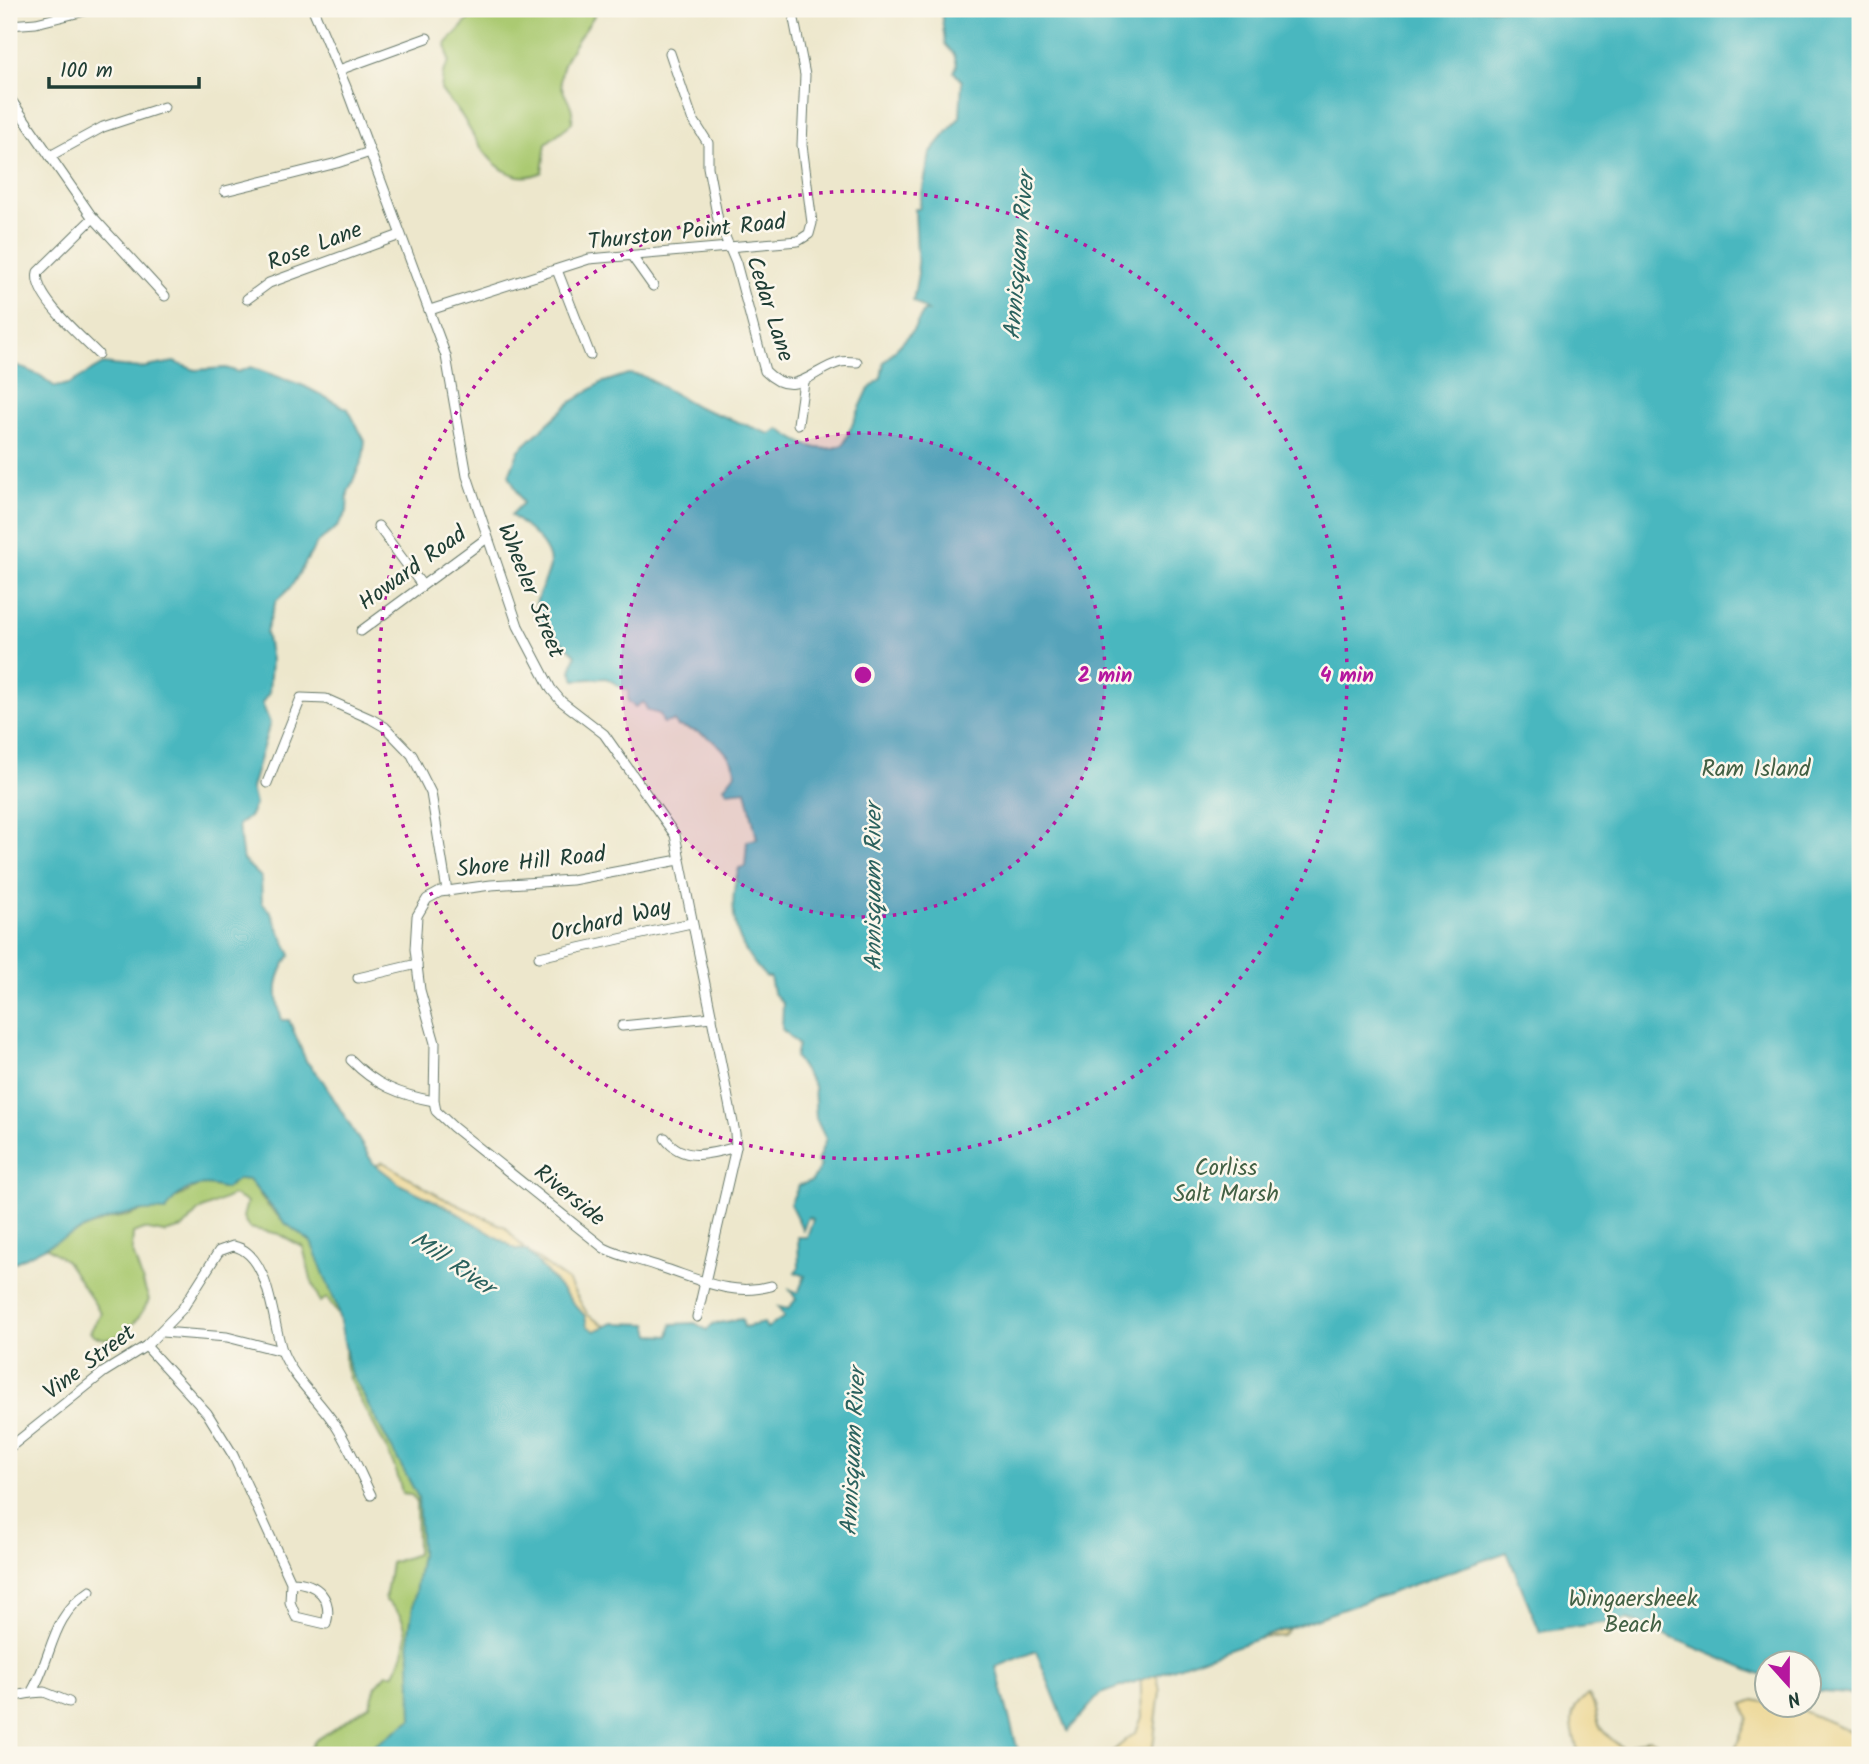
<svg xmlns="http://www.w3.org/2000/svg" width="1869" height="1764" viewBox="0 0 1869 1764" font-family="Kalam,sans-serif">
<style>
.green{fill:#abca72;stroke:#658453;stroke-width:2}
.sand{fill:#eeda9e;stroke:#868c69;stroke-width:2}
.water{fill:#48b7bf;stroke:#347a7a;stroke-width:2}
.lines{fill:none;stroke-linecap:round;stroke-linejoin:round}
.street-casing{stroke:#677869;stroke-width:11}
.street{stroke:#fff;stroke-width:9}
.ring{fill:none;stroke:#b5179e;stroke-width:3.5;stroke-dasharray:3.5 7}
.labels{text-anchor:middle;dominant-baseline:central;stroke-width:5;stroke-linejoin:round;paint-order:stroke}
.street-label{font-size:23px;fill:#1f3d34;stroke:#fbf7ec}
.park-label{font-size:23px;fill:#426044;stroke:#fbf7ec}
.water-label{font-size:24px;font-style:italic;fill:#2b625e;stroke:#fbf7ec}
.centre{fill:#b5179e;stroke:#fbf7ec;stroke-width:3.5}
.ring-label{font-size:21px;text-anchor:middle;font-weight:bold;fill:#b5179e;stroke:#fbf7ec;stroke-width:5;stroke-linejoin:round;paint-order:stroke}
</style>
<rect width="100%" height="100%" fill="#fbf7ec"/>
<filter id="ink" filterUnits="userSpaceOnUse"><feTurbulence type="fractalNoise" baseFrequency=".0143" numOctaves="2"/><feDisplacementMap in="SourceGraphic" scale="14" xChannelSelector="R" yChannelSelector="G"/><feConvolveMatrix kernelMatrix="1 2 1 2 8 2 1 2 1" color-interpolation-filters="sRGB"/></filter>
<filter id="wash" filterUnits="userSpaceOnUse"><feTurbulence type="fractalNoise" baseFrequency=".00686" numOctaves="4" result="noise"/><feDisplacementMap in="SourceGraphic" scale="28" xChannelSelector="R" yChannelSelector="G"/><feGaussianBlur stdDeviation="1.57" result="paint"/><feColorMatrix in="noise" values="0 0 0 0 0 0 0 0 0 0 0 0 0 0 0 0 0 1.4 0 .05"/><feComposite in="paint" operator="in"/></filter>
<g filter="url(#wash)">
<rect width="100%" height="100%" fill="#ede7cc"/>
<g class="green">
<path d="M473,9H598C588,29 554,63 562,87C567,104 574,102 572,123L546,143L542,172C505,190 480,149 465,121C459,109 448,101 441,90L443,73L449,62L446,44L471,17Z"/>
<path d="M244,1174C255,1181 258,1195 267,1205C283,1223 304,1236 324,1249L759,1755H306L315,1741L370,1705L376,1686L387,1674H394C409,1646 413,1620 385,1600L391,1563L417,1554L416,1500L410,1494L402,1493C393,1448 365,1416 348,1375C341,1359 349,1341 344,1327C341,1317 332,1307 327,1298L320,1302L311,1279L303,1247L279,1234L249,1228L243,1217L247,1202L233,1195L198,1211L183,1228L164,1233L143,1229L133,1233L132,1250L149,1300C139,1320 116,1353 90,1332L101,1313L66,1261L43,1245L108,1219L128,1216L172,1200L206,1182L225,1189Z"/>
</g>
<g class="sand">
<polygon points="383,1162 441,1197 505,1227 525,1250 568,1281 588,1315 607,1327 602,1342 369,1169"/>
<polygon points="1259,1619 1284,1620 1293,1624 1283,1636 1166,1647 1155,1666 1160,1691 1152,1755 1108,1755 1136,1732 1142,1717 1140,1664 1146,1642 1168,1634"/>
<path d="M1588,1695C1597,1704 1594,1715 1600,1726C1605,1736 1616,1743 1625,1749L1649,1738L1665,1747L1667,1755H1579C1573,1732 1563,1711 1588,1695Z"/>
<polygon points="1754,1700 1799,1709 1860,1735 1860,1755 1736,1755 1734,1751 1748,1718 1743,1704"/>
</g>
<path class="water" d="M941,9H1860V1695L1810,1691V1662H1768L1767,1678L1628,1619L1540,1632L1507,1552L1100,1694L1068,1731L1036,1651L996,1667L1019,1755H361L412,1719L409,1632L421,1554L418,1497L350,1371L337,1307L311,1242L285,1223L249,1180L238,1179L225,1189C200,1180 179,1187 166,1211C111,1206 58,1243 9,1265V362L41,376L55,387L69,384L103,364L141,368L174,362L195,370L226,368L238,372L251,367L304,386L348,409L365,441L363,458L348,492L347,512L337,527L317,543L291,587L276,601L266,632L271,660L269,693L262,703L270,723L251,788L255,805L249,817L238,825L243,860L261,877L262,903L270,911L291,955C274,975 274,995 282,1020H289L306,1061L323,1081L373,1163L401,1185L449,1208L516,1249L527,1251L585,1316L587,1326L595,1331L613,1323L648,1324L651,1335L669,1336L672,1324L695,1323L707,1330L713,1324L742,1319L744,1327L764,1323L767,1328L784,1317L778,1307L788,1309L796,1299L790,1290L798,1293L805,1276L795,1272L799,1267L798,1237H807L813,1219L808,1217L803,1230L790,1204L799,1185L812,1181L821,1165L817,1162L826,1139L816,1119L814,1086L795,1057L798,1045L782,1029L783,1004L773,992L770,977H766C735,945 726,912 739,868L745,867L747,841L757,839L746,790L727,792L724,787L736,772C728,745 703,731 677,726L674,721L663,723L660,714L648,711L643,702L635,707L628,701V691L606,678L575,680L571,671L576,655L534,615C537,594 541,592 548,573C558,549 527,528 511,515L523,503L509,475L519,450L570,403L601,383L628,374L643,376L698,407L770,434L779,429C799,443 819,455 843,445L868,390L881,378L884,362L912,332L924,311H928L913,301L918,274L915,209H919L930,153L960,117L962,81L954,72L957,65L954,54L945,44Z"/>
</g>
<g filter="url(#ink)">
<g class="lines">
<g class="street-casing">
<g id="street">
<polyline points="313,9 346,87 446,356 467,476 518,626 551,689 561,701 604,734 675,835 735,1133 736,1147 697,1317"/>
<polyline points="9,25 36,23 93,9"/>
<path d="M670,53L692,118L708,143V167L718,220L736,263L765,371C795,401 812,369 841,362C845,361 852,362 857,362"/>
<polyline points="339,70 427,38"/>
<polyline points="9,97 90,214 165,296"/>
<polyline points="50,156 103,127 164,107"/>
<polyline points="225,191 337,163 370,152"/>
<path d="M93,218L38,272C32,296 81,336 98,354"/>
<polyline points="631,255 653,286"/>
<polyline points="557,270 590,355"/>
<polyline points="247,299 269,283 400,235"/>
<polyline points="430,310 589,259 798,241 809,234 812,223 802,145 805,75 792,9"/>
<polyline points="798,424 804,382"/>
<polyline points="378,526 422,585"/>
<polyline points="361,631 487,538"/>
<polyline points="267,783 301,698 326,699 371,719 385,727 412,755 431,793 447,891"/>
<path d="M679,860L572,880L491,885L440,892L427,899L417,916L415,949L420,990L435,1043L434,1101L436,1111L453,1127L604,1248C622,1257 641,1260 660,1267C698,1279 731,1297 771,1286"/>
<polyline points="539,957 691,923"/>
<polyline points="358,978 417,964"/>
<polyline points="622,1026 712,1017"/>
<path d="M351,1060C375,1085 400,1095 434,1101"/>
<path d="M665,1138C683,1163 711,1154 736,1147"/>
<polyline points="162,1332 227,1337 282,1351"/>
<path d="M146,1346L207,1413L233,1455L291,1582L290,1602L296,1617L326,1624C333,1599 318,1582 291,1582"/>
<path d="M9,1448L104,1372L146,1346L183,1308L219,1251L233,1246C271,1253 272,1325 283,1353C293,1378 319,1400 334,1423C349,1445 359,1471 371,1495"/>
<polyline points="9,1516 11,1516"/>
<polyline points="31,1693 44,1692 69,1702"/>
<path d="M9,1697L31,1693C54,1655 49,1618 90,1591"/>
</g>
</g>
<use href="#street" class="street"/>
</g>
</g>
<circle cx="863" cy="675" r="242" fill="#b5179e" fill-opacity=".12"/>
<g class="ring">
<circle cx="863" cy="675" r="242"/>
<circle cx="863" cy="675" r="484"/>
</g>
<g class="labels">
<g class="street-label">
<text transform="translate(687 233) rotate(-6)">Thurston Point Road</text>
<text transform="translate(315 247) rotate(-21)">Rose Lane</text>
<text transform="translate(769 309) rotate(72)">Cedar Lane</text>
<text transform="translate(413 569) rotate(-36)">Howard Road</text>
<text transform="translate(530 591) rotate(68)">Wheeler Street</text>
<text transform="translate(531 863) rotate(-6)">Shore Hill Road</text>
<text transform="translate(611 921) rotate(-13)">Orchard Way</text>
<text transform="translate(569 1196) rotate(39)">Riverside</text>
<text transform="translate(90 1363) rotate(-37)">Vine Street</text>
</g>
<g class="park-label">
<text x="1756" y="770">Ram Island</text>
<text x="1226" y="1169">Corliss<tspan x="1226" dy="26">Salt Marsh</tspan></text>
<text x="1633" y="1600">Wingaersheek<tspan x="1633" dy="26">Beach</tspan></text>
</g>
<g class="water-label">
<text transform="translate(1020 256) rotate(-85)">Annisquam River</text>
<text transform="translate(874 887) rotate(-90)">Annisquam River</text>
<text transform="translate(452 1264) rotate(34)">Mill River</text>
<text transform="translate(854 1452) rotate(-87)">Annisquam River</text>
</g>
</g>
<circle cx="863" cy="675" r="10" class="centre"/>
<g class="ring-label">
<text x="1105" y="682">2 min</text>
<text x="1347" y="682">4 min</text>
</g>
<rect width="1869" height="1764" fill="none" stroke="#fbf7ec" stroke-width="35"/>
<g transform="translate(1788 1684) rotate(159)"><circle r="33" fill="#fbf7ec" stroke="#a3ada2" stroke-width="2"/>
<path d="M0-5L12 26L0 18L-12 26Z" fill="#b5179e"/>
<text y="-10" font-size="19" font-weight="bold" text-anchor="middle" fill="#1f3d34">N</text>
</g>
<path d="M49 77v10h150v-10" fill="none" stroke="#1f3d34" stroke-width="3.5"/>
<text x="60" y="77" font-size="21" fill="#1f3d34" stroke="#fbf7ec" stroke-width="5" paint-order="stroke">100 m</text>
</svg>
